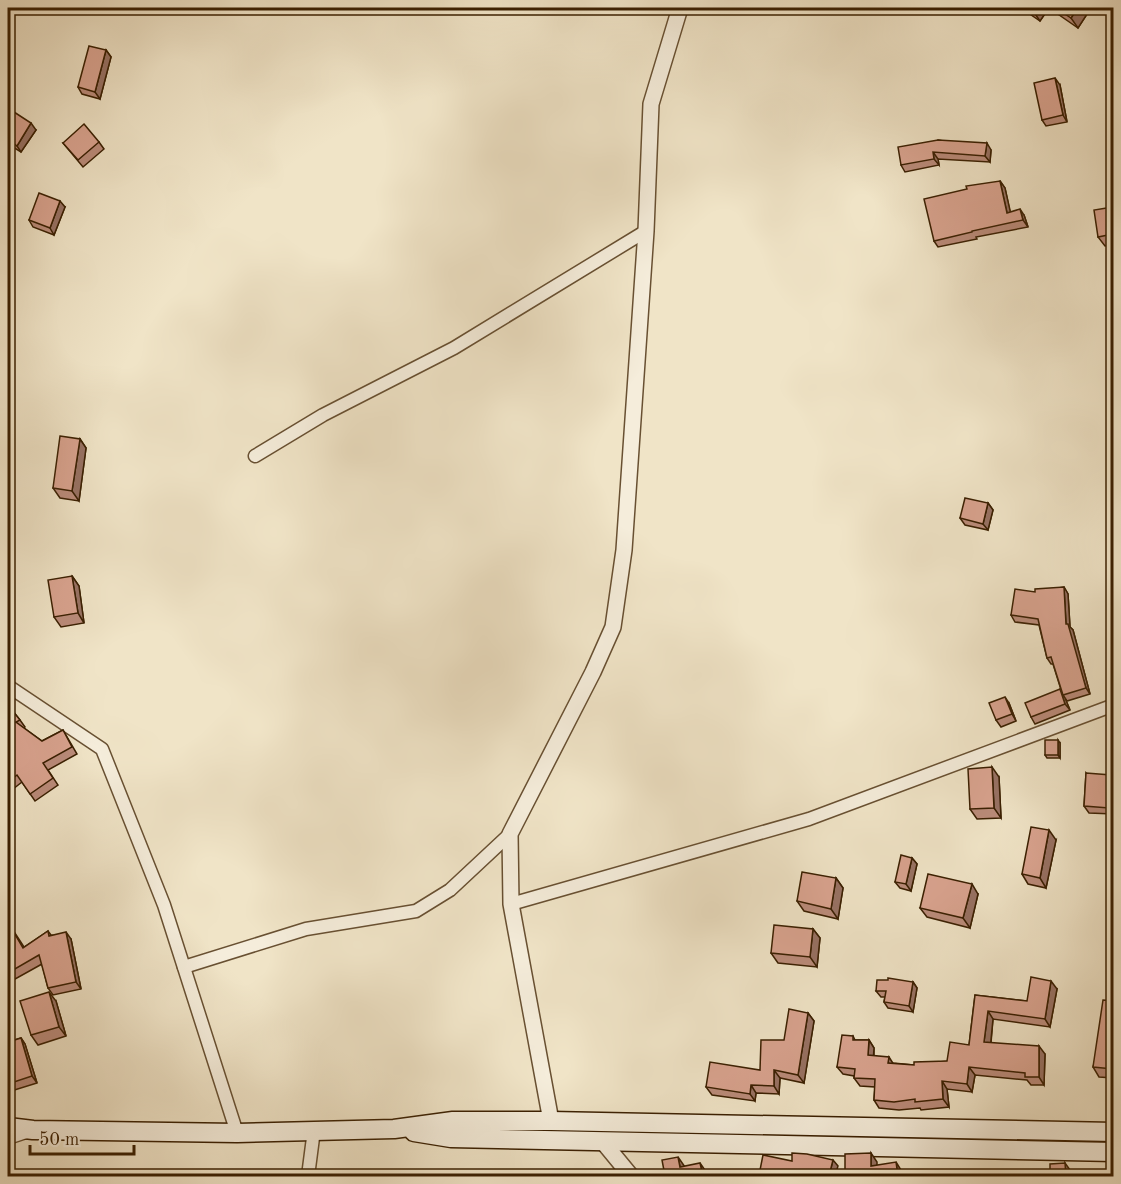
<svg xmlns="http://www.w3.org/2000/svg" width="1121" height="1184" viewBox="0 0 1121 1184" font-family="'Old Standard TT',serif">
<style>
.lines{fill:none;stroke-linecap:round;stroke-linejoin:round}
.minor-casing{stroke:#685032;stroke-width:15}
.tertiary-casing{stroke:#685032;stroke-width:18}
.secondary-casing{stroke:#3a1f01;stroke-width:21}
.minor{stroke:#f5eddb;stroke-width:12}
.tertiary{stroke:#f5eddb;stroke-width:15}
.secondary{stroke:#f5eddb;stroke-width:18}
.wall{fill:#bb8c7b;stroke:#3a1f01;stroke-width:1.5}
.shaded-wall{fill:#987264;stroke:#3a1f01;stroke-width:1.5}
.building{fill:#d9a38f;stroke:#3a1f01;stroke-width:1.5}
</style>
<rect width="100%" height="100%" fill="#f0e4c7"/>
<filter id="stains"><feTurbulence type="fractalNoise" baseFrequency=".00333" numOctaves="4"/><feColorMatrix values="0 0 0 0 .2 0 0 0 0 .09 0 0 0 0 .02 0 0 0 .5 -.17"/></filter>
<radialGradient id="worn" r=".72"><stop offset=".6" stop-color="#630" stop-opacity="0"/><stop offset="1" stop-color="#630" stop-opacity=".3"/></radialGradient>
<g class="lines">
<g class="minor-casing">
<g id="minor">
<polyline points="255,456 323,415 454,348 646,231"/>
<polyline points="8,686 102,749 164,905 237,1133"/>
<polyline points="511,904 809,819 1114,705"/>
<polyline points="184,967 306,929 416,911 450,890 510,834"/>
<polyline points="8,1138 26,1132"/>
<polyline points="308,1176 314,1130"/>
</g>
</g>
<g class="tertiary-casing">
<g id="tertiary">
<polyline points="551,1121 511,904 510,834 593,672 613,627 624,550 646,231 651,104 680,8"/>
<polyline points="603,1142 631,1176"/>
</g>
</g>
<g class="secondary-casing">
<g id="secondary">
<polyline points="8,1127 33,1130 237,1133 394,1129 453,1121 551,1121 1114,1132"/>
<polyline points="414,1132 451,1138 1114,1152"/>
</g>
</g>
<use href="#minor" class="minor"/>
<use href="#tertiary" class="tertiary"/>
<use href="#secondary" class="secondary"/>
</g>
<g class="wall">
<polygon points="1021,8 1091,8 1078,28 1049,8 1040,21"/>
<polygon points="106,50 111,57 100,99 82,94 78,87"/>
<polygon points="1060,85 1067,122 1046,126 1042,120"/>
<polygon points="8,122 36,130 21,152 13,147 8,157"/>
<polygon points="938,140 991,150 990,162 938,159 939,165 905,172 901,165"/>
<polygon points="99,142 104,149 83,167 63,143"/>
<polygon points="1000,181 1005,188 1010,212 1024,215 1028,227 976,237 977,239 938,247 934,241"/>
<polygon points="65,207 54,235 33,227 29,220"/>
<polygon points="1113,207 1113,245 1105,246 1098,237"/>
<polygon points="80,439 86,448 79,501 60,498 53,488"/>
<polygon points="988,503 993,510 988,530 965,525 960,518"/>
<polygon points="72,576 79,586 84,623 61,627 54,617"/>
<polygon points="1064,587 1068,594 1070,627 1073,630 1090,694 1067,701 1065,698 1070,710 1035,724 1031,717 1060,689 1062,693 1053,664 1051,664 1047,658 1039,625 1015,622 1011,615 1035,592"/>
<polygon points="1009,703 1016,721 1001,727 996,720"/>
<polygon points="8,705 20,720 25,727 24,728 42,741 63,730 77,754 48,770 58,785 35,801 22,782 8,793"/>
<polygon points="1060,743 1060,758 1047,758 1045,755"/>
<polygon points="1086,773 1113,814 1089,813 1084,806"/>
<polygon points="999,777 1001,818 977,819 970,809"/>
<polygon points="1056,840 1046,888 1028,884 1022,874"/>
<polygon points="912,858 917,864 911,891 900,888 895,882"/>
<polygon points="836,878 843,888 838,919 804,911 797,901"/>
<polygon points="978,894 970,928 927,917 920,908"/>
<polygon points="9,924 24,947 48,931 51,935 71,939 81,989 53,995 48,988 42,964 8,983 8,925"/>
<polygon points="813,929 820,938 817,967 778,963 771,953"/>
<polygon points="913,982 917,988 913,1012 888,1008 884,1002 885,997 881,997 876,991"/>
<polygon points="1057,989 1050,1027 993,1019 991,1043 1045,1054 1044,1085 1031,1085 1027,1080 975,1075 972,1092 947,1089 949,1107 921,1110 920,1108 899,1110 879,1108 874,1100 875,1087 860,1086 854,1078 854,1076 843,1074 837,1067 853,1036 855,1040 869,1040 874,1048 874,1056 893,1063 914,1065 947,1061 969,1045 975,995 1027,1001"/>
<polygon points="8,991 11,996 8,999"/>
<polygon points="56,1001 66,1036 38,1045 31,1035"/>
<polygon points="1113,1001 1113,1078 1099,1077 1093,1067"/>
<polygon points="808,1013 814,1021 804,1083 780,1078 779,1094 756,1093 755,1101 712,1095 706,1087 760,1070"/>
<polygon points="21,1038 25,1044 37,1083 8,1092 8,1042"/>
</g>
<g class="shaded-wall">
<polygon points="1036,8 1049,8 1040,21 1033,11"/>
<polygon points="1078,8 1091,8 1078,28 1071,18"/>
<polygon points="106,50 111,57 100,99 95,92"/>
<polygon points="1055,78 1060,85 1067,122 1063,115"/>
<polygon points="31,123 36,130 21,152 17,146"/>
<polygon points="9,140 13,147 8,157 8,142"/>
<polygon points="987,143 991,150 990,162 985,156"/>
<polygon points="933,152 938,159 939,165 934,159"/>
<polygon points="1000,181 1005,188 1012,219 1007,213"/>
<polygon points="60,201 65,207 54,235 50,228"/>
<polygon points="1020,209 1024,215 1028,227 1023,220"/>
<polygon points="80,439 86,448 79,501 72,491"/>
<polygon points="988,503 993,510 988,530 983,524"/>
<polygon points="72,576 79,586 84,623 78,613"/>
<polygon points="1064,587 1068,594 1070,627 1073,630 1090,694 1086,688 1066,624"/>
<polygon points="1060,689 1065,698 1070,710 1065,704"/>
<polygon points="1005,697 1009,703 1016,721 1012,714"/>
<polygon points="1058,740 1060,743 1060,758 1058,755"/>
<polygon points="992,767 999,777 1001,818 994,808"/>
<polygon points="1111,775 1113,778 1113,814 1109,808"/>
<polygon points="1049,830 1056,840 1046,888 1040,878"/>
<polygon points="912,858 917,864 911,891 906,884"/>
<polygon points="836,878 843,888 838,919 831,909"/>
<polygon points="972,884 978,894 970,928 963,918"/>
<polygon points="813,929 820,938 817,967 810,957"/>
<polygon points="66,932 71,939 81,989 76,982"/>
<polygon points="1051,981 1057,989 1050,1027 1045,1019"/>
<polygon points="913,982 917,988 913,1012 909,1006"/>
<polygon points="49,992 56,1001 66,1036 59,1027"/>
<polygon points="988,1011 993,1019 990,1050 984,1042"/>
<polygon points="808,1013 814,1021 804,1083 798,1075"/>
<polygon points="21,1038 25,1044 37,1083 32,1076"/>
<polygon points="869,1040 874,1048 873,1063 868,1055"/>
<polygon points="1039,1046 1045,1054 1044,1085 1039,1077"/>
<polygon points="889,1057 894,1065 888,1063"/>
<polygon points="969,1067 975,1075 972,1092 967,1084"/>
<polygon points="774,1070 780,1078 779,1094 774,1086"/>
<polygon points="942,1081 947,1089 949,1107 943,1099"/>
<polygon points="751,1085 756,1093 755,1101 750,1094"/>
<polygon points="871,1153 877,1162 877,1174 871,1166"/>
<polygon points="678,1157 685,1167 680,1167"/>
<polygon points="833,1160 838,1166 835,1176 829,1176"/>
<polygon points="896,1162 901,1170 902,1176 898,1176"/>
<polygon points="700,1163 707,1173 708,1176 703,1176"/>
<polygon points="1065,1163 1070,1170 1070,1176 1066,1176"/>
</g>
<g class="building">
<polygon points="1027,8 1036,8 1033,11"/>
<polygon points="1056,8 1078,8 1071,18"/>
<polygon points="89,46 106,50 95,92 78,87"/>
<polygon points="1055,78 1063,115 1042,120 1034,83"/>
<polygon points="14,112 31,123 17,146 9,140 8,142 8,122"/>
<polygon points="84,124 99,142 78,160 63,143"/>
<polygon points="938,140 987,143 985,156 933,152 934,159 901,165 898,147"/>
<polygon points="1000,181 1007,213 1020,209 1023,220 972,231 972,232 934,241 924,199 967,189 966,186"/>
<polygon points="39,193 60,201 50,228 29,220"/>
<polygon points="1113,207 1113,234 1098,237 1094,210"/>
<polygon points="60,436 80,439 72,491 53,488"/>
<polygon points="965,498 988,503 983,524 960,518"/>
<polygon points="72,576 78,613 54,617 48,580"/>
<polygon points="1064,587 1066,624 1068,624 1086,688 1063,695 1051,657 1047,658 1038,619 1011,615 1015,589 1035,592 1035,589"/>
<polygon points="1060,689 1065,704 1031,717 1025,703"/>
<polygon points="1005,697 1012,714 996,720 989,703"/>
<polygon points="8,705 20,720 16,722 42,741 63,730 72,747 43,763 53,778 30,794 17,775 8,782"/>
<rect x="1045" y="740" width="13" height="15"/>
<polygon points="992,767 994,808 970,809 968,769"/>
<polygon points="1086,773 1111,775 1109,808 1084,806"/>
<polygon points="1031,827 1049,830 1040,878 1022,874"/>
<polygon points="901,855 912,858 906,884 895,882"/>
<polygon points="802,872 836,878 831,909 797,901"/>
<polygon points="928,874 972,884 963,918 920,908"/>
<polygon points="9,924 23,948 48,931 49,936 66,932 76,982 48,988 39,955 8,973 8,925"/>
<polygon points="774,925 813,929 810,957 771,953"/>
<polygon points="1031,977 1051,981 1045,1019 988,1011 984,1042 1039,1046 1039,1077 1025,1077 1025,1073 969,1067 967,1084 942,1081 943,1099 915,1102 915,1099 894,1102 874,1100 875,1079 854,1078 855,1069 837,1067 842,1035 853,1036 853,1040 869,1040 868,1055 889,1057 888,1063 914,1065 914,1062 947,1061 950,1042 969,1045 975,995 1027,1001"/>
<polygon points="888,978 913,982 909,1006 884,1002 886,991 876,991 877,980 888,980"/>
<polygon points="49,992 59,1027 31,1035 20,1001"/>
<polygon points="1103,1000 1113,1001 1113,1069 1093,1067"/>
<polygon points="789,1009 808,1013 798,1075 774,1070 774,1086 751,1085 750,1094 706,1087 710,1062 760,1070 761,1040 784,1040"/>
<polygon points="21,1038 32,1076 8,1084 8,1042"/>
<polygon points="792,1153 807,1154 833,1160 829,1176 766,1176 759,1175 763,1155 792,1161"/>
<polygon points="871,1153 871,1166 896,1162 898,1176 845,1176 845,1154"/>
<polygon points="678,1157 680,1167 700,1163 703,1176 665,1176 662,1160"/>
<polygon points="1065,1163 1066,1176 1050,1176 1050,1164"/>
<rect x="934" y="1174" width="14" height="2"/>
</g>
<rect width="1121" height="1184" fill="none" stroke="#f0e4c7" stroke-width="30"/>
<rect x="9" y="9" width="1103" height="1166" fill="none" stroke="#3a1f01" stroke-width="3"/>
<rect x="15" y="15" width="1091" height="1154" fill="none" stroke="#3a1f01" stroke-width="1.5"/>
<path d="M30 1145v9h104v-9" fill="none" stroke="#3a1f01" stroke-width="3"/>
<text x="39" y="1145" font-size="18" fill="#3a1f01" stroke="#f5eddb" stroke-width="4.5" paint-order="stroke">50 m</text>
<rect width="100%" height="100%" filter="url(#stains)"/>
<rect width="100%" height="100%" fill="url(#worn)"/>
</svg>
